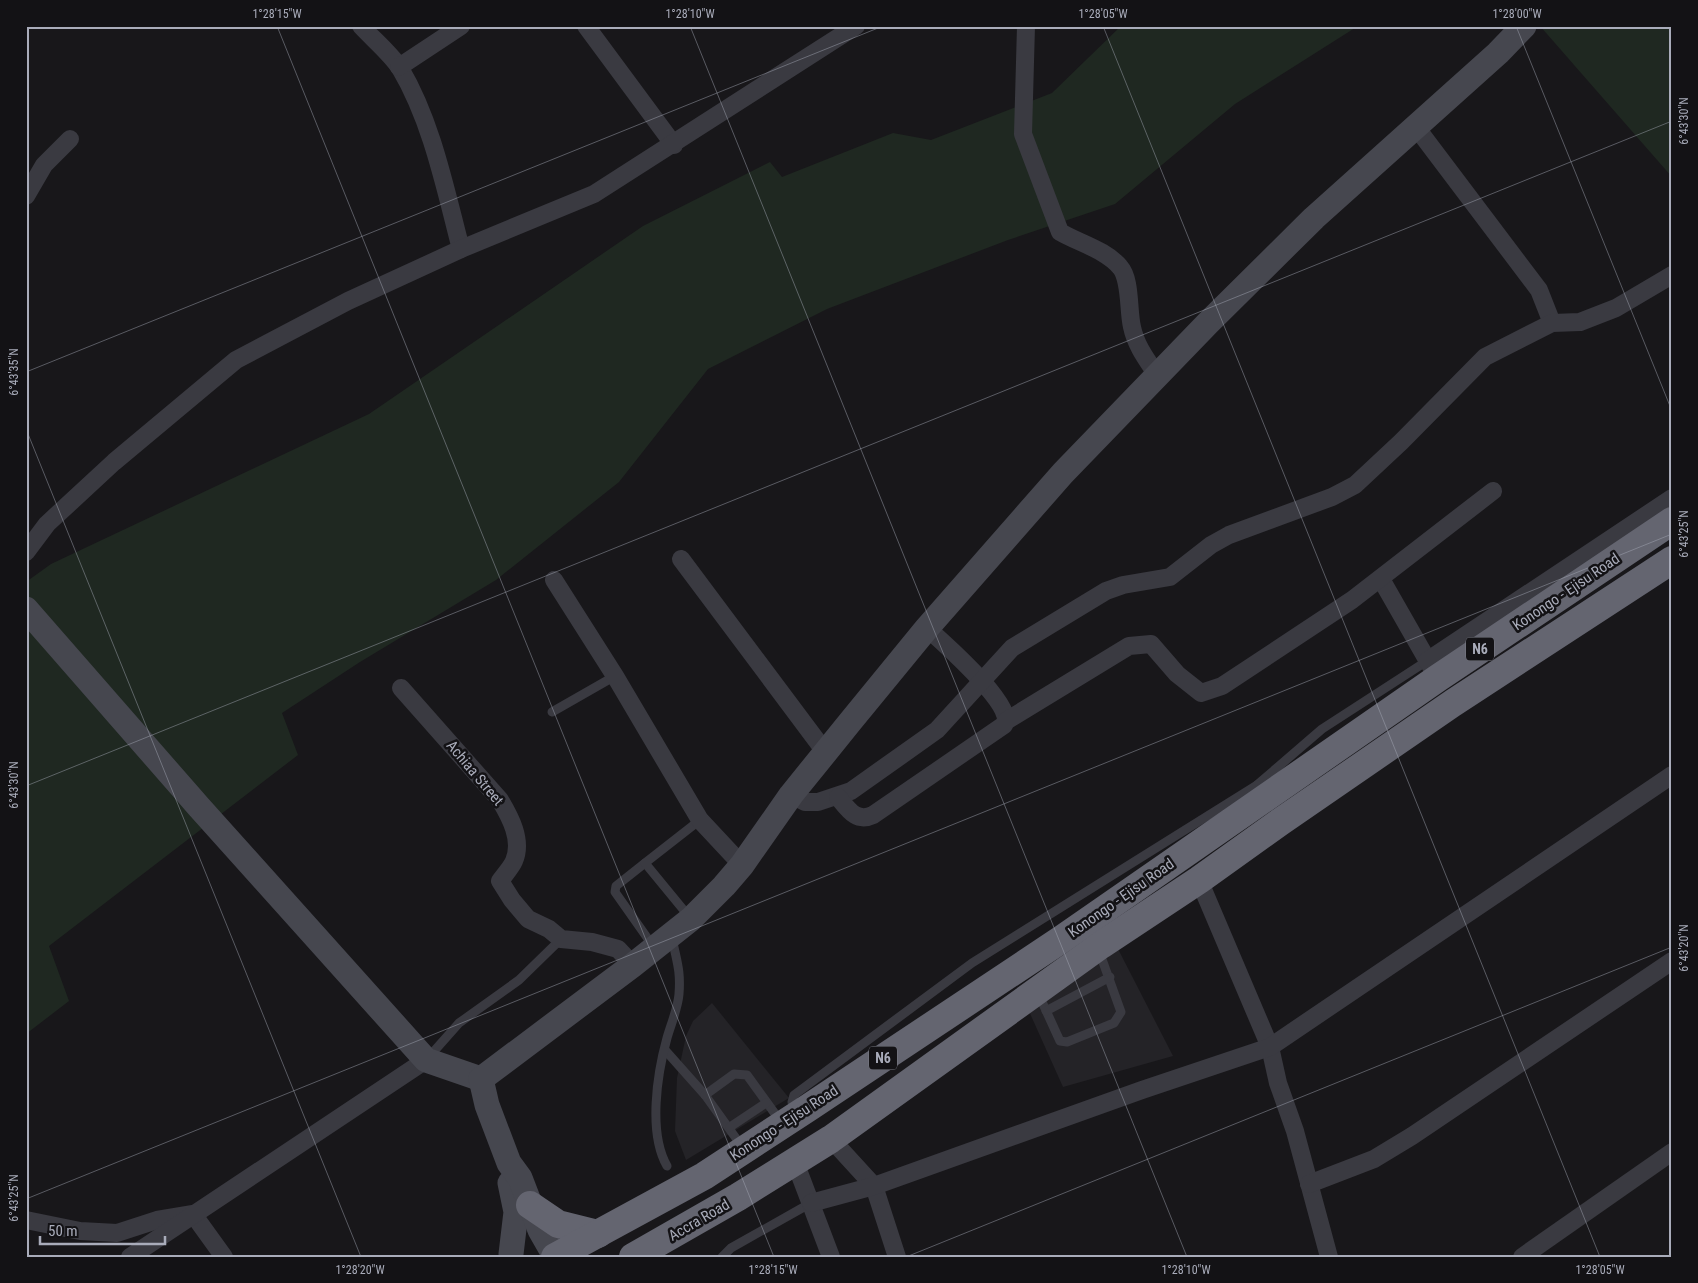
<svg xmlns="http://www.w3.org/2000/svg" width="1698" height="1283" viewBox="0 0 1698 1283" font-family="'Roboto Condensed',sans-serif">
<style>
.built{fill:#242327}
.green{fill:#1f2821}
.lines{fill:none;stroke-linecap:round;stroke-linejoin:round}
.lane{stroke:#3a3a41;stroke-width:9}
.street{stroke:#3a3a41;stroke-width:18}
.secondary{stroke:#46474f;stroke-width:25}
.highway{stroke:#646570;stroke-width:28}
.ticks{fill:none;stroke:#a9acba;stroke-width:1;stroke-opacity:0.45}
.labels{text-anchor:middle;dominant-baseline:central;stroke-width:5;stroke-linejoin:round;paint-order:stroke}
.shield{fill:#131215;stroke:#7c7e88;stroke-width:1}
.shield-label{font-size:14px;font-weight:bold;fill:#a9acba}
.street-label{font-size:15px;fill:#a9acba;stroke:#131215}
.neatline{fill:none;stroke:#a9acba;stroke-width:2}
.ticks-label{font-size:12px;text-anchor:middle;fill:#a9acba}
</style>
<rect width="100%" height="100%" fill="#18171a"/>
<g class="built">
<polygon points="1117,947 1173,1056 1063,1087 1028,1009"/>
<polygon points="712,1003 789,1098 686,1160 675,1131 677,1078 686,1036 693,1021"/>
</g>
<g class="green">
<polygon points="1121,26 1358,26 1235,104 1115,204 1008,240 827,309 708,369 619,482 496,580 360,662 282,713 298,755 49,946 69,1001 26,1034 26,582 51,564 369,414 643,226 770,162 782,177 893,133 931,140 1052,93"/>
<polygon points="1540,26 1672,26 1672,177"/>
</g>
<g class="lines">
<g class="lane">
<polyline points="552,712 615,676"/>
<polyline points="1257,785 1322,729 1427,661"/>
<polyline points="645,863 616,886 615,892 653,946"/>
<polyline points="691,919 645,863 700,820"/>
<polyline points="1038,993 1060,1041 1067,1042 1114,1023 1121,1012 1099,951"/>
<polyline points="1046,1011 1110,977"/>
<polyline points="665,1050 705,1095 743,1148"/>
<polyline points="428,1058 459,1023 519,980 561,939"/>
<polyline points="705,1095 734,1074 747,1075 781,1122"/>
<polyline points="795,1113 792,1102 794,1095 972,963 1257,785 1264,795"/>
<polyline points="730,1127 766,1103"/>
<path d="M667,1166C648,1133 657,1074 667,1038C671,1024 678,1008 679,994C681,969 676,960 672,937"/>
<polyline points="722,1257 731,1248 811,1203"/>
</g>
<g class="street">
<path d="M361,26C373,39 390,53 400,68C432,122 445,188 461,249"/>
<polyline points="586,26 674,145"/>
<path d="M1026,26L1023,134L1060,232C1079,243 1106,250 1120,267C1131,279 1128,311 1132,327C1136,346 1147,360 1157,375"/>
<polyline points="399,67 461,26"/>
<polyline points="1416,127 1539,290 1552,323"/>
<polyline points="26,196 44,165 70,139"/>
<polyline points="26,552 47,524 114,462 236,360 348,301 461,249 594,194 856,26"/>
<polyline points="681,559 826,753"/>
<polyline points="1381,579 1433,670"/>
<polyline points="554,580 615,676 700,820 742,865"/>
<path d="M927,628C945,644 1007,699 1006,721"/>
<polyline points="1427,661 1672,498"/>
<path d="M401,688L500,800C510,817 523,840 514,861C511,868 504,875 500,881L512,900L528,919L549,929L561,939L592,942L618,949L633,965"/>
<polyline points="791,795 805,802 818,802 851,791 937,730 1012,648 1106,591 1123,585 1170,577 1211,545 1229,535 1332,497 1355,485 1401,442 1485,357 1552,323 1580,322 1616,308 1672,275"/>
<path d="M838,797C848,809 856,823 873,815L1004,725L1006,721L1129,646L1151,644L1177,674L1201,693L1222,686L1352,600L1493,491"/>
<polyline points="1199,880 1270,1047 1278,1083 1295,1131 1329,1257"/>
<polyline points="831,1139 874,1186 897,1257"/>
<polyline points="795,1162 831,1257"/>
<polyline points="1309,1184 1374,1159 1412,1136 1672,961"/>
<polyline points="811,1203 874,1186 1142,1090 1270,1047 1672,775"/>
<polyline points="26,1220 80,1231 117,1233 157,1220 193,1214 224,1257"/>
<polyline points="130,1257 426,1060"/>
<polyline points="1522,1257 1672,1152"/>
</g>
<g class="secondary">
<polyline points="26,609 199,807 426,1060 481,1079"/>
<polyline points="510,1183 516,1212 511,1254"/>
<polyline points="552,1251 540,1230 520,1178 509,1163 487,1105 481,1079 633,965 691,919 724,886 742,865 791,795 850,722 927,628 1063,473 1208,323 1314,218 1498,53 1524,26"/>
</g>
<g class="highway">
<polyline points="530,1205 558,1224 598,1234"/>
<polyline points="555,1257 704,1176 808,1108 1062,939 1438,678 1672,521"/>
<polyline points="633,1257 738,1197 831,1139 1101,945 1199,880 1280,822 1453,703 1672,560"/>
</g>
</g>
<path class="ticks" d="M277,26L774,1257M690,26L1187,1257M1103,26L1600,1257M1516,26L1672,411M26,372L883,26M26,429L361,1257M26,786L1672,121M26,1199L1672,534M906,1257L1672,947"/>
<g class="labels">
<g class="shield">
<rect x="1466" y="637.5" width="28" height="23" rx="4"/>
<rect x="869" y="1046.5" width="28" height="23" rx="4"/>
</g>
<g class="shield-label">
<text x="1480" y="649">N6</text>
<text x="883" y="1058">N6</text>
</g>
<g class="street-label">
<text transform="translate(1566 592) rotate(-34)">Konongo - Ejisu Road</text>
<text transform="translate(475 773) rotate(50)">Achiaa Street</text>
<text transform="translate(1121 898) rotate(-35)">Konongo - Ejisu Road</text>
<text transform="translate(784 1123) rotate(-33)">Konongo - Ejisu Road</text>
<text transform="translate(699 1220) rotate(-30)">Accra Road</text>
</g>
</g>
<rect width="1698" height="1283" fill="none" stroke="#131215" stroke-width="55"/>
<path d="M40 1236v8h125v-8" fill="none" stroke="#a9acba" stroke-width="2.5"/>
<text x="48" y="1236" font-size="15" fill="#a9acba" stroke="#131215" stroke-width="4" paint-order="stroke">50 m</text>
<rect x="28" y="28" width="1642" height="1228" class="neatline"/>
<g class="ticks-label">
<text x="277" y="18">1°28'15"W</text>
<text x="690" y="18">1°28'10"W</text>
<text x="1103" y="18">1°28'05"W</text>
<text x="1517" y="18">1°28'00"W</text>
<text transform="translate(1684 121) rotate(-90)" y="4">6°43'30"N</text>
<text transform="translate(14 372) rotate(-90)" y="4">6°43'35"N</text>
<text transform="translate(1684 534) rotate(-90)" y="4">6°43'25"N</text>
<text transform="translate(14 785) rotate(-90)" y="4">6°43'30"N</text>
<text transform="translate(1684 948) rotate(-90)" y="4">6°43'20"N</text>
<text transform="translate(14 1198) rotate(-90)" y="4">6°43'25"N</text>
<text x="360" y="1274">1°28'20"W</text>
<text x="773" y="1274">1°28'15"W</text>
<text x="1186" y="1274">1°28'10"W</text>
<text x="1600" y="1274">1°28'05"W</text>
</g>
</svg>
